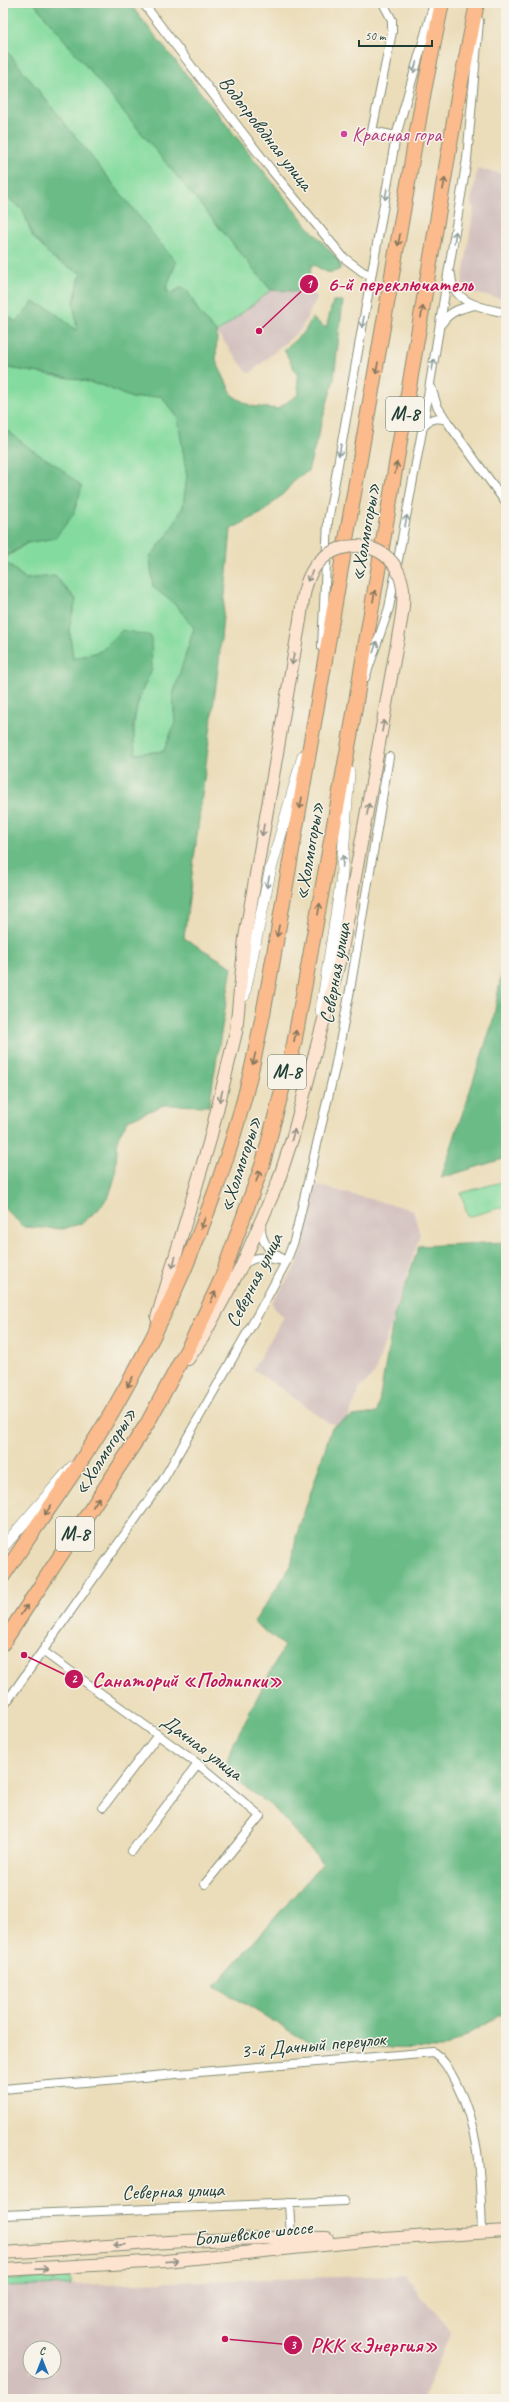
<svg xmlns="http://www.w3.org/2000/svg" width="509" height="2402" viewBox="0 0 509 2402" font-family="Caveat,sans-serif">
<style>
.industrial{fill:#d1bfbd;fill-rule:evenodd}
.green{fill:#84db9f;stroke:#528c6a}
.forest{fill:#6bbb86;stroke:#457c5d}
.lines{fill:none;stroke-linecap:round;stroke-linejoin:round}
.minor-casing{stroke:#858d76;stroke-width:10}
.tertiary-casing{stroke:#858d76;stroke-width:12}
.secondary-casing{stroke:#858d76;stroke-width:14}
.trunk-casing{stroke:#858d76;stroke-width:16}
.minor{stroke:#fff;stroke-width:8}
.tertiary{stroke:#fff;stroke-width:11}
.secondary{stroke:#fde4d1;stroke-width:12}
.trunk{stroke:#fbbb8c;stroke-width:14}
.secondary-bridge-casing{stroke:#858d76;stroke-width:14;stroke-linecap:butt}
.secondary-bridge{stroke:#fde4d1;stroke-width:12}
.oneway{stroke:#8f9e9a}
.oneway2{stroke:#82765c}
.oneway3{stroke:#8e9082}
.hotel-dot{fill:#d1479c;stroke:#f7f3e8;stroke-width:1.5}
.labels{text-anchor:middle;dominant-baseline:central;stroke-width:3;stroke-linejoin:round;paint-order:stroke}
.shield{fill:#f7f3e8;stroke:#60746a;stroke-width:1}
.shield-label{font-size:19px;font-weight:bold;fill:#1f3d34}
.street-label{font-size:20px;fill:#1f3d34;stroke:#f7f3e8}
.hotel-label{font-size:20px;fill:#b23c85;stroke:#f7f3e8;text-anchor:start}
.leader{fill:none;stroke:#c2185b;stroke-width:1.5}
.callout-dot{fill:#c2185b;stroke:#f7f3e8;stroke-width:1.5}
.mark-label{font-size:12px;text-anchor:middle;font-weight:bold;fill:#fff}
.callout-label{font-size:21px;text-anchor:middle;font-weight:bold;fill:#c2185b;stroke:#f7f3e8;stroke-width:3;stroke-linejoin:round;paint-order:stroke}
</style>
<rect width="100%" height="100%" fill="#f7f3e8"/>
<filter id="ink" filterUnits="userSpaceOnUse"><feTurbulence type="fractalNoise" baseFrequency=".025" numOctaves="2"/><feDisplacementMap in="SourceGraphic" scale="8" xChannelSelector="R" yChannelSelector="G"/><feConvolveMatrix kernelMatrix="1 2 1 2 8 2 1 2 1" color-interpolation-filters="sRGB"/></filter>
<filter id="wash" filterUnits="userSpaceOnUse"><feTurbulence type="fractalNoise" baseFrequency=".012" numOctaves="4" result="noise"/><feDisplacementMap in="SourceGraphic" scale="16" xChannelSelector="R" yChannelSelector="G"/><feGaussianBlur stdDeviation="0.9" result="paint"/><feColorMatrix in="noise" values="0 0 0 0 0 0 0 0 0 0 0 0 0 0 0 0 0 1.4 0 .05"/><feComposite in="paint" operator="in"/></filter>
<g filter="url(#wash)">
<rect width="100%" height="100%" fill="#ebddb9"/>
<g class="industrial">
<polygon points="477,169 506,174 506,299 471,293 462,283 474,208 471,204"/>
<polygon points="271,290 313,292 317,298 301,329 249,374 217,333"/>
<polygon points="315,1185 413,1210 420,1235 375,1373 360,1388 344,1428 329,1423 253,1369 284,1317 274,1308 272,1303 297,1265 304,1244 312,1191"/>
<path d="M404,2275L451,2331L423,2399H3V2287ZM30,2348H54V2372H30Z"/>
</g>
<g class="green">
<polygon points="3,3 34,3 271,290 217,333 200,314 187,290 180,288 170,294 166,288 176,263 3,46"/>
<polygon points="3,194 23,210 33,237 54,259 81,273 74,302 77,331 50,309 16,323 3,312"/>
<path d="M3,367L77,379L104,386L132,398L161,396L178,418L187,477L183,507L169,533L150,557L153,587L176,605L194,628L173,695L175,723L164,751L135,754C132,716 136,703 152,669L122,630L101,651L73,659L69,628L76,599L55,576L26,579L3,560L27,543L55,538L32,450L9,432L3,430Z"/>
<polygon points="505,1181 506,1206 468,1217 461,1193"/>
<polygon points="70,2277 70,2285 3,2287 3,2280"/>
</g>
<g class="forest">
<path d="M34,3H129L306,224L340,262V269C328,276 325,271 314,265L311,266L307,292L271,290Z"/>
<polygon points="3,46 176,263 166,288 167,292 171,294 180,288 187,290 200,314 217,333 216,361 233,396 251,406 277,409 299,394 297,374 284,350 305,331 312,318 326,328 333,301 343,301 334,379 308,471 294,481 285,492 262,513 231,529 219,661 184,938 232,967 209,1106 164,1105 128,1120 118,1137 115,1177 109,1196 97,1211 82,1223 63,1229 24,1227 3,1207 3,560 26,579 55,576 76,600 69,628 73,659 101,651 122,630 151,636 152,669 140,695 133,723 135,754 164,751 175,723 173,695 194,628 176,605 153,587 150,557 169,533 183,507 187,477 178,418 161,396 132,398 104,386 77,379 3,367 3,312 16,322 33,302 50,309 77,331 74,302 81,273 54,259 33,237 23,210 3,194"/>
<polygon points="3,430 9,432 32,450 59,467 82,487 73,515 55,538 27,543 3,558"/>
<polygon points="506,947 506,1158 441,1178 493,1021"/>
<polygon points="506,1242 506,2012 442,2049 316,2047 215,1986 323,1863 273,1807 224,1772 232,1746 284,1646 254,1622 291,1566 296,1537 332,1427 353,1416 377,1413 394,1316 419,1246"/>
</g>
</g>
<g filter="url(#ink)">
<g class="lines">
<g class="minor-casing">
<g id="minor">
<polyline points="143,3 269,167 343,257 363,272 371,275"/>
<polyline points="383,3 392,20 392,32 372,131 396,136"/>
<path d="M451,275C452,304 484,308 506,313"/>
<path d="M442,323C450,311 461,308 475,305"/>
<polyline points="431,387 437,406 446,420 506,503"/>
<path d="M423,426C430,418 437,417 446,420"/>
<polyline points="322,647 328,521 339,459 396,136 434,3"/>
<polyline points="365,678 389,608 423,426 467,159 479,21"/>
<path d="M261,1226C260,1244 272,1252 286,1262"/>
<path d="M244,1264C257,1254 268,1258 283,1261"/>
<polyline points="44,1652 198,1764 260,1816 205,1884"/>
<polyline points="3,1707 163,1480 258,1314 286,1262 294,1241 335,1068 350,990 389,757"/>
<polyline points="103,1807 158,1735"/>
<polyline points="132,1851 198,1764"/>
<path d="M3,2089L433,2052C445,2060 449,2070 456,2083C481,2132 480,2179 482,2233"/>
<polyline points="289,2203 291,2238"/>
<polyline points="3,2215 344,2201"/>
</g>
</g>
<g class="tertiary-casing">
<g id="tertiary">
<polyline points="244,996 270,872 303,756"/>
<polyline points="321,1012 341,883 349,772"/>
<polyline points="3,1547 72,1467"/>
</g>
</g>
<g class="secondary-casing">
<g id="secondary">
<polyline points="157,1318 209,1143 236,1032 245,938 300,620"/>
<polyline points="188,1359 203,1337 242,1265 278,1182 293,1136 341,955 398,638"/>
<path d="M3,2253C111,2246 219,2236 327,2238"/>
<polyline points="3,2270 165,2261 384,2239 506,2231"/>
</g>
</g>
<g class="trunk-casing">
<g id="trunk">
<path d="M3,1576C40,1519 82,1465 116,1405C171,1310 214,1209 243,1103C255,1060 263,1015 271,971L424,91L442,3"/>
<polyline points="3,1643 147,1424 196,1333 220,1282 263,1163 294,1044 351,731 458,97 477,3"/>
</g>
</g>
<use href="#minor" class="minor"/>
<use href="#tertiary" class="tertiary"/>
<use href="#secondary" class="secondary"/>
<use href="#trunk" class="trunk"/>
<g class="secondary-bridge-casing">
<path id="secondary-bridge" d="M300,620C303,601 304,578 318,563C341,537 386,541 399,574C408,594 401,618 398,638"/>
</g>
<use href="#secondary-bridge" class="secondary-bridge"/>
</g>
<defs><path id="oneway-shaft" d="M-6 0H5M1.5-3L5.5 0L1.5 3" fill="none" stroke-width="1.6" stroke-linecap="round" stroke-linejoin="round"/></defs>
<g class="oneway">
<use href="#oneway-shaft" transform="translate(415 67) rotate(106)"/>
<use href="#oneway-shaft" transform="translate(386 194) rotate(100)"/>
<use href="#oneway-shaft" transform="translate(455 237) rotate(-82)"/>
<use href="#oneway-shaft" transform="translate(363 322) rotate(100)"/>
<use href="#oneway-shaft" transform="translate(433 365) rotate(-80)"/>
<use href="#oneway-shaft" transform="translate(340 450) rotate(100)"/>
<use href="#oneway-shaft" transform="translate(406 521) rotate(-79)"/>
<use href="#oneway-shaft" transform="translate(375 647) rotate(-72)"/>
<use href="#oneway-shaft" transform="translate(343 861) rotate(-86)"/>
<use href="#oneway-shaft" transform="translate(268 882) rotate(102)"/>
</g>
<g class="oneway2">
<use href="#oneway-shaft" transform="translate(444 184) rotate(-80)"/>
<use href="#oneway-shaft" transform="translate(399 240) rotate(100)"/>
<use href="#oneway-shaft" transform="translate(422 312) rotate(-80)"/>
<use href="#oneway-shaft" transform="translate(377 368) rotate(100)"/>
<use href="#oneway-shaft" transform="translate(396 468) rotate(-80)"/>
<use href="#oneway-shaft" transform="translate(374 596) rotate(-80)"/>
<use href="#oneway-shaft" transform="translate(301 803) rotate(100)"/>
<use href="#oneway-shaft" transform="translate(319 909) rotate(-80)"/>
<use href="#oneway-shaft" transform="translate(278 931) rotate(100)"/>
<use href="#oneway-shaft" transform="translate(295 1036) rotate(-80)"/>
<use href="#oneway-shaft" transform="translate(254 1059) rotate(103)"/>
<use href="#oneway-shaft" transform="translate(258 1176) rotate(-72)"/>
<use href="#oneway-shaft" transform="translate(203 1223) rotate(111)"/>
<use href="#oneway-shaft" transform="translate(213 1297) rotate(-65)"/>
<use href="#oneway-shaft" transform="translate(130 1382) rotate(119)"/>
<use href="#oneway-shaft" transform="translate(96 1502) rotate(-57)"/>
<use href="#oneway-shaft" transform="translate(48 1510) rotate(124)"/>
<use href="#oneway-shaft" transform="translate(24 1610) rotate(-57)"/>
</g>
<g class="oneway3">
<use href="#oneway-shaft" transform="translate(310 576) rotate(117)"/>
<use href="#oneway-shaft" transform="translate(293 659) rotate(100)"/>
<use href="#oneway-shaft" transform="translate(383 726) rotate(-80)"/>
<use href="#oneway-shaft" transform="translate(368 809) rotate(-80)"/>
<use href="#oneway-shaft" transform="translate(263 830) rotate(100)"/>
<use href="#oneway-shaft" transform="translate(221 1096) rotate(105)"/>
<use href="#oneway-shaft" transform="translate(293 1135) rotate(-74)"/>
<use href="#oneway-shaft" transform="translate(174 1262) rotate(106)"/>
<use href="#oneway-shaft" transform="translate(119 2245) rotate(176)"/>
<use href="#oneway-shaft" transform="translate(172 2261) rotate(-6)"/>
<use href="#oneway-shaft" transform="translate(42 2269) rotate(-2)"/>
</g>
</g>
<circle class="hotel-dot" cx="344" cy="134" r="4"/>
<g class="labels">
<g class="shield">
<rect x="386" y="397" width="38" height="34" rx="3"/>
<rect x="268" y="1055" width="38" height="34" rx="3"/>
<rect x="56" y="1517" width="38" height="34" rx="3"/>
</g>
<g class="shield-label">
<text x="405" y="414">М-8</text>
<text x="287" y="1072">М-8</text>
<text x="75" y="1534">М-8</text>
</g>
<g class="street-label">
<text transform="translate(266 133) rotate(52)">Водопроводная улица</text>
<text transform="translate(365 532) rotate(-80)">«Холмогоры»</text>
<text transform="translate(309 851) rotate(-80)">«Холмогоры»</text>
<text transform="translate(335 973) rotate(-80)">Северная улица</text>
<text transform="translate(240 1164) rotate(-72)">«Холмогоры»</text>
<text transform="translate(254 1280) rotate(-63)">Северная улица</text>
<text transform="translate(105 1451) rotate(-57)">«Холмогоры»</text>
<text transform="translate(202 1747) rotate(37)">Дачная улица</text>
<text transform="translate(313 2045) rotate(-5)">3-й Дачный переулок</text>
<text transform="translate(173 2191) rotate(-2)">Северная улица</text>
<text transform="translate(253 2233) rotate(-6)">Болшевское шоссе</text>
</g>
<g class="hotel-label">
<text x="352" y="134">Красная гора</text>
</g>
</g>
<path class="leader" d="M259 331L309 284M24 1655L74 1679M225 2339L293 2345"/>
<g class="callout-dot">
<circle cx="259" cy="331" r="4"/>
<circle cx="24" cy="1655" r="4"/>
<circle cx="225" cy="2339" r="4"/>
<circle cx="309" cy="284" r="10"/>
<circle cx="74" cy="1679" r="10"/>
<circle cx="293" cy="2345" r="10"/>
</g>
<g class="mark-label">
<text x="309" y="288">1</text>
<text x="74" y="1683">2</text>
<text x="293" y="2349">3</text>
</g>
<g class="callout-label">
<text x="400" y="291">6-й переключатель</text>
<text x="187" y="1687">Санаторий «Подлипки»</text>
<text x="374" y="2352">РКК «Энергия»</text>
</g>
<rect width="509" height="2402" fill="none" stroke="#f7f3e8" stroke-width="16"/>
<g transform="translate(42 2360)"><circle r="19" fill="#f7f3e8" stroke="#a1aaa0"/>
<path d="M0-3L7 15L0 10L-7 15Z" fill="#1f6fb2"/>
<text y="-6" font-size="11" font-weight="bold" text-anchor="middle" fill="#1f3d34">С</text>
</g>
<path d="M359 40v6h73v-6" fill="none" stroke="#1f3d34" stroke-width="2"/>
<text x="365" y="40" font-size="12" fill="#1f3d34" stroke="#f7f3e8" stroke-width="3" paint-order="stroke">50 m</text>
</svg>
